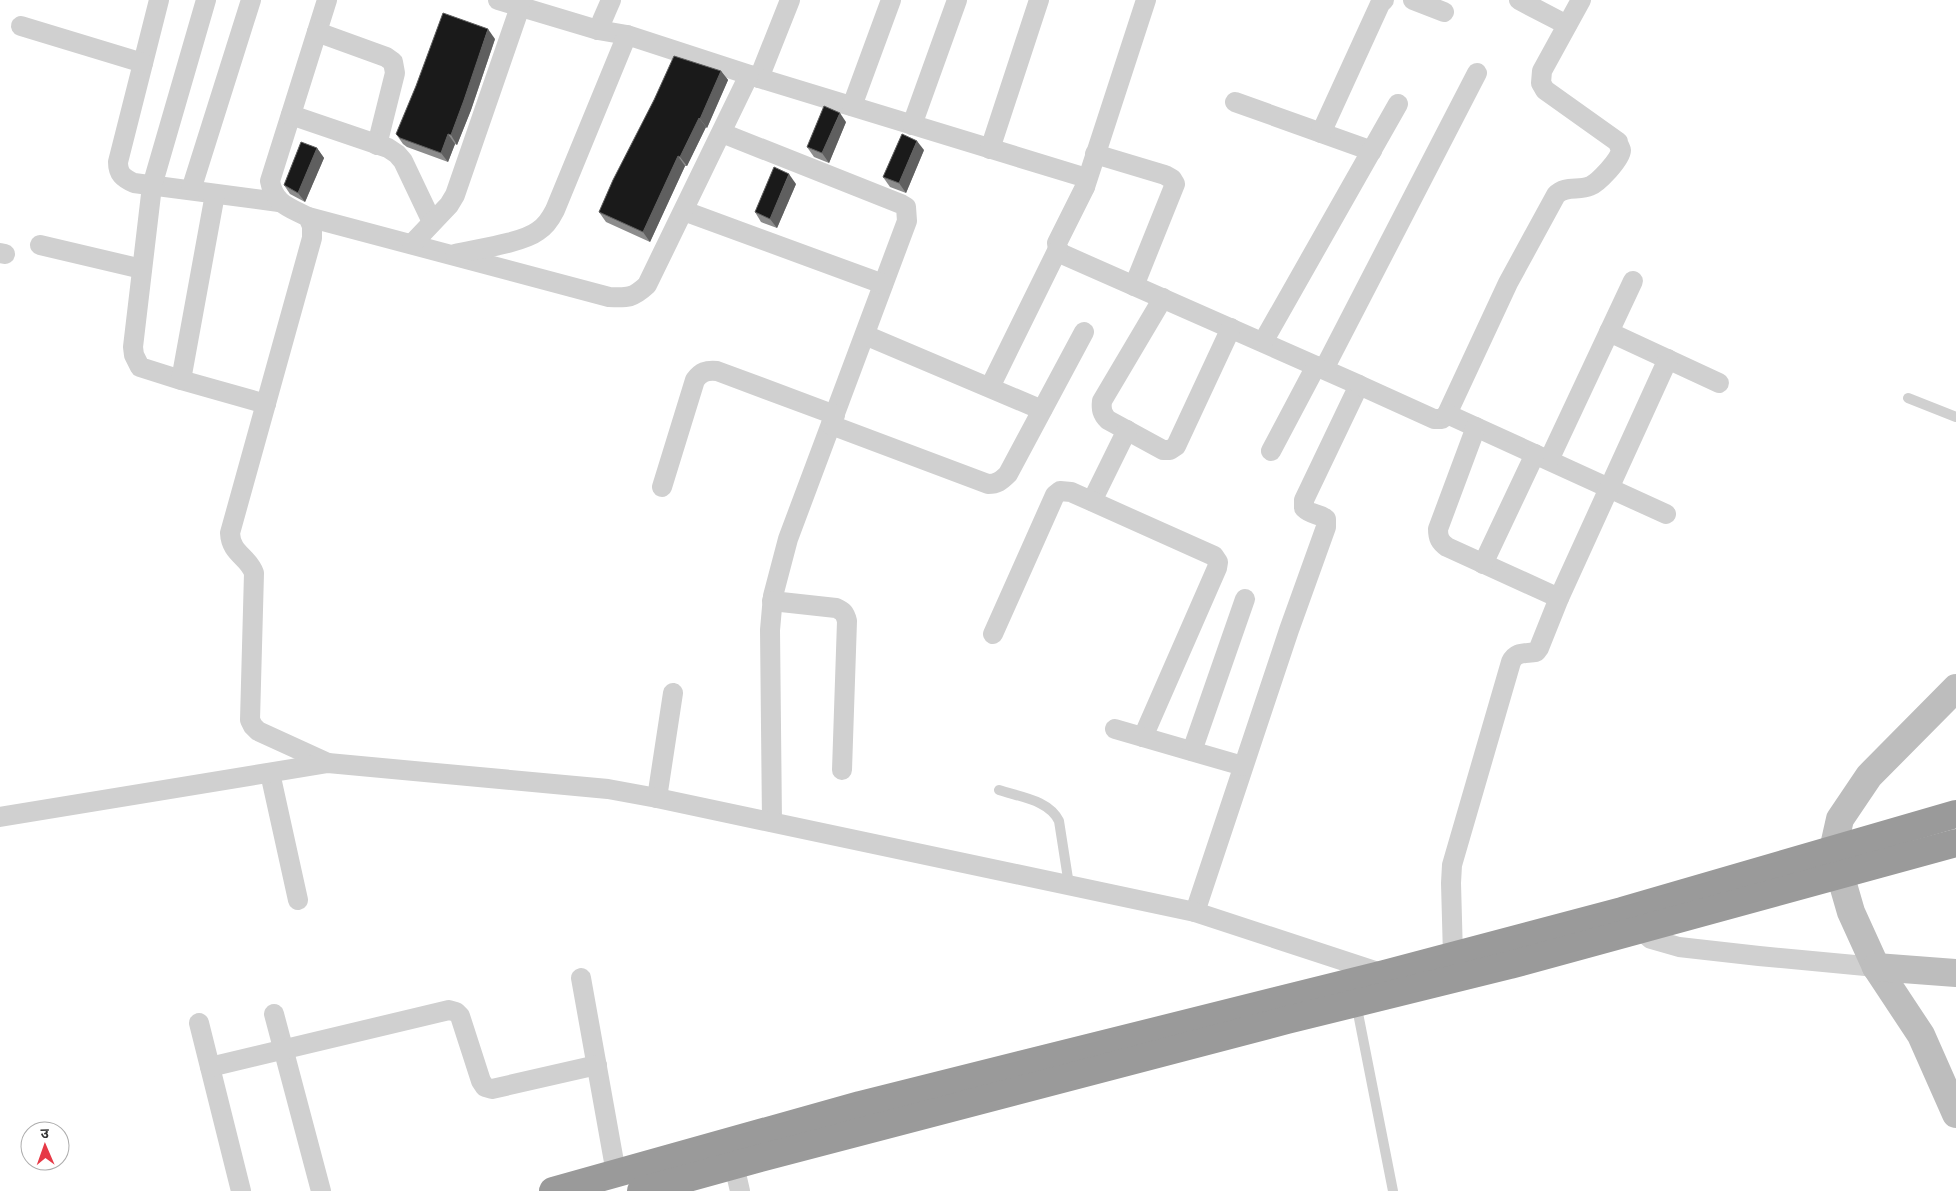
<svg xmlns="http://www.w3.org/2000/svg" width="1956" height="1191" viewBox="0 0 1956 1191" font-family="'PT Sans Narrow','Noto Sans Devanagari',sans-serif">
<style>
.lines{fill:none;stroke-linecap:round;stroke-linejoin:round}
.lane{stroke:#d0d0d0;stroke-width:10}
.street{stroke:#d0d0d0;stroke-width:20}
.secondary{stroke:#bdbdbd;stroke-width:28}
.highway{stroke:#9a9a9a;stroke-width:28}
.wall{fill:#8c8c8c}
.shaded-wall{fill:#5f5f5f}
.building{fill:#1a1a1a;stroke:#5f5f5f}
</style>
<rect width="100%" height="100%" fill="#fff"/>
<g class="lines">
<g class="lane">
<polyline points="1908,398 1956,417"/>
<path d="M999,790C1020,797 1049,800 1059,821L1069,885"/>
<polyline points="1356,1003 1393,1191"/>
</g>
<g class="street">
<path d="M159,0L118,162C118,174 123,178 134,183L279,202"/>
<polyline points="206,0 152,186 133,347 134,355 140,367 181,380 266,404"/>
<path d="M327,0L270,181C274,204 289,207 308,217L312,226V238L230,533C231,554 248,556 254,573L250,720L253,726L258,731L328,763"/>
<polyline points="498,0 598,30 627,35 759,78 790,0"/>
<polyline points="1413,0 1444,12"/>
<polyline points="1519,0 1567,25"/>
<polyline points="21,26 143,63"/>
<polyline points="598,30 611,0"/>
<polyline points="317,32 386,57 393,62 395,73 377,145"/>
<path d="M759,78L1080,176L1085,180V187L1057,243L1058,249L1062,254L1359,385L1304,500V508C1312,516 1319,513 1326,519V527L1289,630L1195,912"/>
<polyline points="1235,102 1372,151"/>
<polyline points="852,106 891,0"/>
<polyline points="291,115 388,148 397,154 403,161 432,222"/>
<polyline points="912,125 957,0"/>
<polyline points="722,133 901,204 906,207 907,221 788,539 773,596 770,630 772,822"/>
<polyline points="1321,133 1380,4 1384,0"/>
<polyline points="990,149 1039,0"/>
<polyline points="1095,154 1165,175 1172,179 1175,184 1134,286"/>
<polyline points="1085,187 1146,0"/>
<polyline points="191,190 251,0"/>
<polyline points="684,211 883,284"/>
<path d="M308,217L609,297C628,298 633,298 647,285L749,75"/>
<polyline points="412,244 449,205 455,195 520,7"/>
<polyline points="40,245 142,269"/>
<polyline points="0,253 5,254"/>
<path d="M455,254C477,249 522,243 538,231C546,226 551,218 555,210L627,35"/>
<path d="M1163,298L1102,401C1101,409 1102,414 1108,420L1163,450H1170L1176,446L1231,328"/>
<polyline points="1609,332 1719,383"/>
<polyline points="865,335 1042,410"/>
<polyline points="1263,342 1398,104"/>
<polyline points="1324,369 1477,73"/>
<polyline points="181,380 215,194"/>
<path d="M1359,385L1434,419H1442L1447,414L1508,283L1556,195C1565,185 1579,191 1590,186C1598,183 1621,159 1621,150C1621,149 1618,144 1618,142L1545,90L1541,83L1542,71L1581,0"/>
<polyline points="990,387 1058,249"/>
<polyline points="1447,414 1666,514"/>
<path d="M831,425L988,484C997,484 1001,481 1008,474L1084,332"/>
<path d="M1476,427L1438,529C1438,538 1440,542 1447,547L1559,598"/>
<polyline points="1271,451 1316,366"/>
<polyline points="1549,460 1633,281"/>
<path d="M662,487L695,380C701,372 706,370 717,371L835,415"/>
<polyline points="1092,501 1127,430"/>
<polyline points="1483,564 1535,454"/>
<path d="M772,601L836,608C843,611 845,613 847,621L842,770"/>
<polyline points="993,634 1055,495 1060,491 1071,492 1214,556 1218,562 1217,568 1143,737"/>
<polyline points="1115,729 1243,766"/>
<polyline points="1192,751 1245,599"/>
<polyline points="270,773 298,900"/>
<polyline points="657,798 673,693"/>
<polyline points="0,817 328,763 608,789 657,798 1195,912 1384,974"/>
<polyline points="1640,929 1651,939 1679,947 1759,956 1876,967"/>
<path d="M1453,956L1451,883L1452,865L1511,662C1516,651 1526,654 1536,652L1539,648L1559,598L1668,359"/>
<polyline points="581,978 616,1173"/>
<polyline points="274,1014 321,1191"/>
<polyline points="199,1023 241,1191"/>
<polyline points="210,1067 449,1010 456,1012 460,1016 481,1081 485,1087 492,1089 597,1065"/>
<polyline points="734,1165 740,1191"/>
</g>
<g class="secondary">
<polyline points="1956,688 1869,776 1840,819 1833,850 1851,912 1876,967 1921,1035 1956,1114"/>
<polyline points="1876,967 1956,973"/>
</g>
<g class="highway">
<polyline points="553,1191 860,1105 1384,974 1622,911 1956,814"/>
<polyline points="641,1191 753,1160 1287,1020 1510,965 1956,843"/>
</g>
</g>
<g class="wall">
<polygon points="495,39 471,110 457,145 455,144 448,162 407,147 403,144 396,134"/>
<polygon points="721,71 728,80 707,128 706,127 687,166 685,166 650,242 606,222 599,212 654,100"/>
<polygon points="846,122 829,163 814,157 807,147"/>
<polygon points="317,148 324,158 305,202 290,194 284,185"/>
<polygon points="924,150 906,193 890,187 883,177"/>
<polygon points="796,184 777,228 761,222 755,212"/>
</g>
<g class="shaded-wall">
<polygon points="488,29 495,39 471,110 457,145 451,135"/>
<polygon points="721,71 728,80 707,128 700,119"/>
<polygon points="840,113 846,122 829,163 822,153"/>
<polygon points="699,118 706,127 687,166 680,157"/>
<polygon points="448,134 455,144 448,162 441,153"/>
<polygon points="917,141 924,150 906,193 899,183"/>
<polygon points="317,148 324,158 305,202 298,193"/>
<polygon points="678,156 685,166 650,242 643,232"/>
<polygon points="789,174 796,184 777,228 770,219"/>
</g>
<g class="building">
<polygon points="443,13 488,29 464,100 451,135 448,134 441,153 400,138 396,134 416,86"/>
<polygon points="674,56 721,71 700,119 699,118 680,157 678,156 643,232 599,212 613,180 654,100"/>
<polygon points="824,106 840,113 822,153 807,147"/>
<polygon points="902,134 917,141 899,183 883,177"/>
<polygon points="301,142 317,148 298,193 284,185"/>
<polygon points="774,167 789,174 770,219 755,212"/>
</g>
<g transform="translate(45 1146) rotate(358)"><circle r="24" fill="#ffffff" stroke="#adadad"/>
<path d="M0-4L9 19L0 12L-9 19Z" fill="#e63946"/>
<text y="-8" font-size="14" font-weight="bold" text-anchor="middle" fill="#333333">उ</text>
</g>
</svg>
